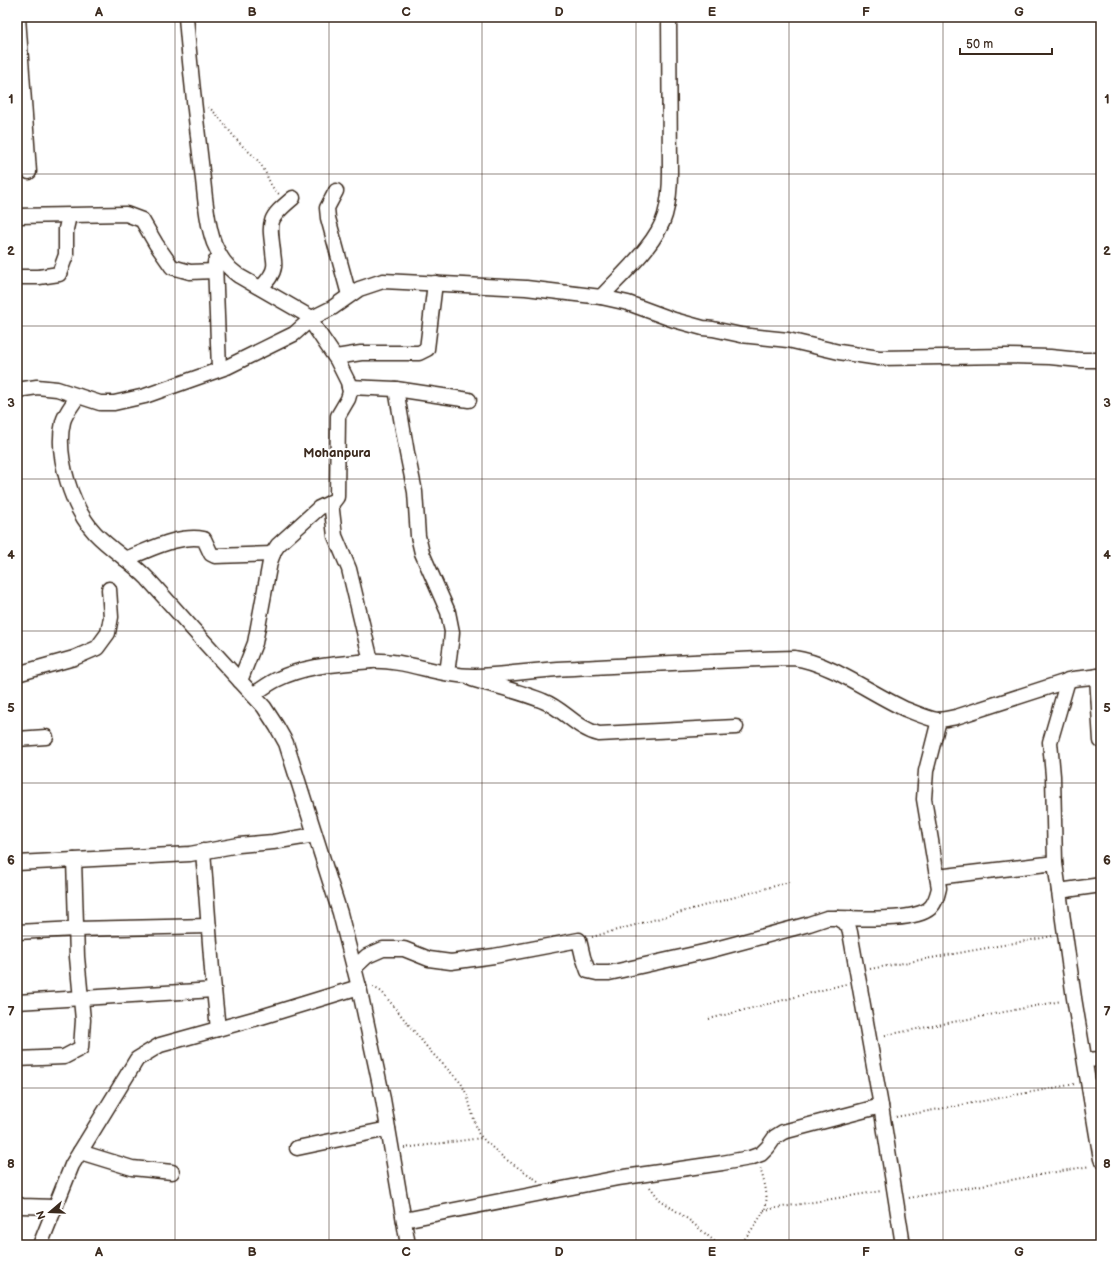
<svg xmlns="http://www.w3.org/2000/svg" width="1118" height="1262" viewBox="0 0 1118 1262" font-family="'Balsamiq Sans',sans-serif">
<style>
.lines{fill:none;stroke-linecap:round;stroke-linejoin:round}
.street-casing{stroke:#3b2a1e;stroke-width:17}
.path{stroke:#3b2a1e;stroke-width:2;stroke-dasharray:1 3;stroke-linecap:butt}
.street{stroke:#fff;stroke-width:14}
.grid{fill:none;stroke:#3b2a1e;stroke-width:1;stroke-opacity:0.55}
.labels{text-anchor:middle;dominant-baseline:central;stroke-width:4;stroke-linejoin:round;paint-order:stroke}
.quarter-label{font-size:13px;font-weight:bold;fill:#3b2a1e;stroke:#fff}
.neatline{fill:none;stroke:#3b2a1e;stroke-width:1.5}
.grid-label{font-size:13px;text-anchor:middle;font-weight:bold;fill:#3b2a1e}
</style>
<rect width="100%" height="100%" fill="#fff"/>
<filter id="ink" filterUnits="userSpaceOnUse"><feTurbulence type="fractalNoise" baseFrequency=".025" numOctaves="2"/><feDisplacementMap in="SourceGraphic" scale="8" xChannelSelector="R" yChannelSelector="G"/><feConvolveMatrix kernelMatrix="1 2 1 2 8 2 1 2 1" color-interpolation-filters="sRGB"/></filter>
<g filter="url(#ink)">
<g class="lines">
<g class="street-casing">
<g id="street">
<polyline points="18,17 29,172"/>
<path d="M186,17C190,68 196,120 202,171C205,194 206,221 214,243C220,257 226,267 239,276L312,318"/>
<polyline points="336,191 327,208 328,218 349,295"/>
<polyline points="17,216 126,214 142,220 156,244 172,267 190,272 215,271"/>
<polyline points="215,262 219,369"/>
<polyline points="17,277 39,277 59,274 66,255 66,229 69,216"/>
<path d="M261,288C266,282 273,275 274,267C275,262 273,256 273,251C269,220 268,219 293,198"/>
<path d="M601,297C621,275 657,244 665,215C669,201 670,186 670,172L669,17"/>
<polyline points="336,357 361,353 419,353 427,349 435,283"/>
<polyline points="349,387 396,389 469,400"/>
<polyline points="396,389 407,453 415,492 418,536 422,553 448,612 452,632 451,643 447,673"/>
<polyline points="17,390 37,387 57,389 100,403 114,403 145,396 227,367 294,334 312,318 332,308 359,289 383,281 526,288 601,297 628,303 674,320 703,328 713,329 741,335 788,340 839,352 879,358 1007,356 1050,357 1080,360 1101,360"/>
<path d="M78,396C73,404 65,413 63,422C55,456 72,508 95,533C111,550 132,562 148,579C186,622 225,665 264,707L277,727L286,743L340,913L359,987L383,1099L408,1245"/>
<polyline points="331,502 335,536 349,569 371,661"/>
<path d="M125,559C150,550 178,534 204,539L211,554L215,556L273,554"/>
<polyline points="17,674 74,658 97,648 108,633 111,617 109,589"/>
<polyline points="1097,676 1101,741"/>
<path d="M472,679C495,686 522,692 543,701C564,709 577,729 599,734L736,727"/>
<polyline points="1068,680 1050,742 1053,776 1055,863 1074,998 1101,1159"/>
<polyline points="240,681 255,643 270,562 274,551 278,545 319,508 334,501 337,497 338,416 348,399 350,392 348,382 337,360 310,320"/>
<path d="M253,695C260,690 268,684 276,680C306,665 338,664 371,661C406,659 440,677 476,676C503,675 530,671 557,669C636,665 715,660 794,658C831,663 870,693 905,709C916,713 926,718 937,720C943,720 950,718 956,717L1073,679L1101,676"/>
<polyline points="17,739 46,737"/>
<polyline points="203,851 212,970 218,1029"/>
<polyline points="17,863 190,854 239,845 273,842 315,835"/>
<polyline points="937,877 1055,863"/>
<polyline points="1059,891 1101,885"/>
<path d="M837,918C859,918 914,922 930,908C936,902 937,896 939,888L924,799L926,771L939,720"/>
<polyline points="17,932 76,929 209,926"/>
<polyline points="354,968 367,956 383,949 404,949 429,959 451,962 494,956 579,940 583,957 588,971 597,973 609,973 708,951 809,924 827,918 837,918 848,925 850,932 881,1106 903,1245"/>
<polyline points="17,1002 214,990"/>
<polyline points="17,1059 64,1057 81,1048 83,1020 77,957 74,860"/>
<polyline points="1085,1060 1101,1059"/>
<polyline points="297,1148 388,1129"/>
<polyline points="80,1152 132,1168 172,1172"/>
<polyline points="17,1204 22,1206 55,1207"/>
<polyline points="404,1220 618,1178 722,1163 750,1158 761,1154 768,1147 775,1137 783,1132 881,1106"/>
<polyline points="40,1245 72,1165 137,1059 160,1045 261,1017 359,987"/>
</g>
</g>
<g class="path">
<path d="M208,107C220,116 227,129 237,140C244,149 255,155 261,165C268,174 269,187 279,194"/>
<polyline points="592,937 789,882"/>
<polyline points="870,969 1053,936"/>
<polyline points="373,987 382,992 431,1052 461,1083 467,1095 478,1133 486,1142 504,1158 538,1181"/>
<polyline points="709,1019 846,984"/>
<polyline points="881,1036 1061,1001"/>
<polyline points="896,1117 1075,1084"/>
<polyline points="404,1148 482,1138"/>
<polyline points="650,1187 659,1199 689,1220 719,1245"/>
<polyline points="909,1198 1090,1166"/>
<polyline points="764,1210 881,1191"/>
<path d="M740,1245C747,1236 761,1218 765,1208C769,1195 764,1181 760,1168"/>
</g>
<use href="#street" class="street"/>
</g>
</g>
<path class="grid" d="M175,17V1245M329,17V1245M482,17V1245M636,17V1245M789,17V1245M943,17V1245M17,174H1101M17,326H1101M17,479H1101M17,631H1101M17,783H1101M17,936H1101M17,1088H1101"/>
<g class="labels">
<g class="quarter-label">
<text x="337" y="453">Mohanpura</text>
</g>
</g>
<rect width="1118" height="1262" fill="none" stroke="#fff" stroke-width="44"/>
<g transform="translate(50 1212) rotate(251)" stroke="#ffffff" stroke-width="3" paint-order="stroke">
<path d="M0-3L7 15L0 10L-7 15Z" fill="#3b2a1e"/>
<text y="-6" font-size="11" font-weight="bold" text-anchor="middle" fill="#3b2a1e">N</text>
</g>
<path d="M960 48v6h92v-6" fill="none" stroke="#3b2a1e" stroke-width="2"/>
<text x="966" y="48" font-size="12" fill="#3b2a1e" stroke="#ffffff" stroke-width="3" paint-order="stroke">50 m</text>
<rect x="22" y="22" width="1074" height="1218" class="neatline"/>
<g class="grid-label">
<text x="99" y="16">A</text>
<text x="252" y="16">B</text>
<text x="406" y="16">C</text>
<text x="559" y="16">D</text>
<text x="712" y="16">E</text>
<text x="866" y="16">F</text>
<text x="1019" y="16">G</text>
<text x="11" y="103">1</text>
<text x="1107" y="103">1</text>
<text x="11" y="255">2</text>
<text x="1107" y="255">2</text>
<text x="11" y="407">3</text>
<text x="1107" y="407">3</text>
<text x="11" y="559">4</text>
<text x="1107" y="559">4</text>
<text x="11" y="712">5</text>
<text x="1107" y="712">5</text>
<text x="11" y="864">6</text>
<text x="1107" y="864">6</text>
<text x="11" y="1016">7</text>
<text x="1107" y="1016">7</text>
<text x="11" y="1168">8</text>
<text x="1107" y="1168">8</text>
<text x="99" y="1256">A</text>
<text x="252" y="1256">B</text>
<text x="406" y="1256">C</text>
<text x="559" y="1256">D</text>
<text x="712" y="1256">E</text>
<text x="866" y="1256">F</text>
<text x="1019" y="1256">G</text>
</g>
</svg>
